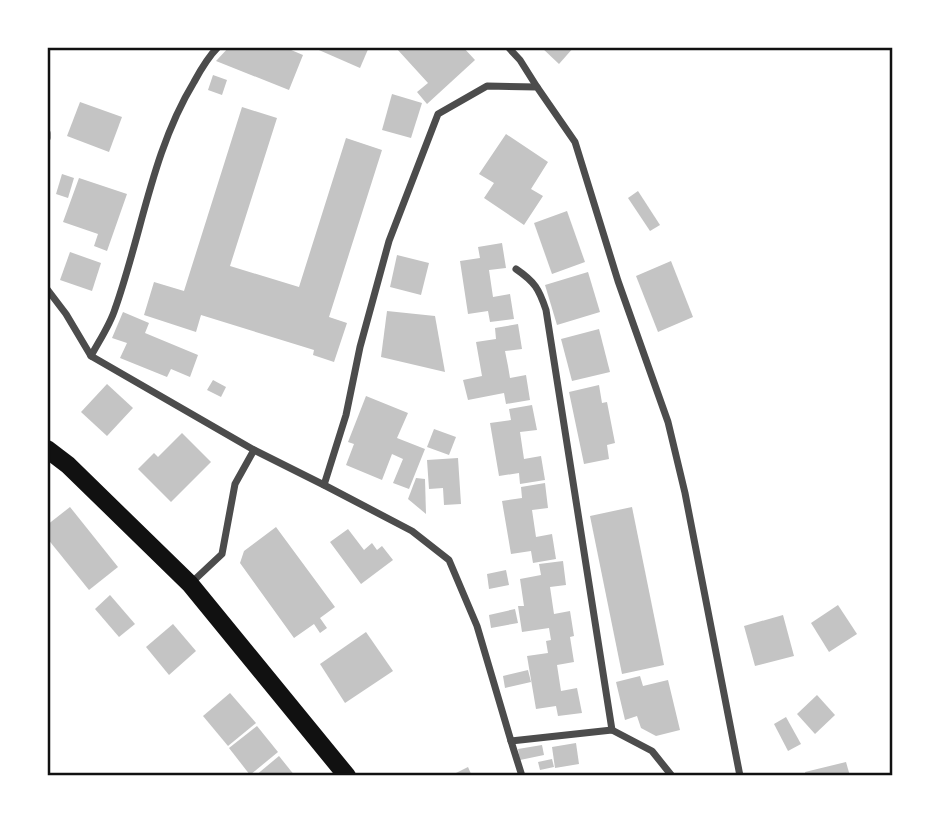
<svg xmlns="http://www.w3.org/2000/svg" width="940" height="823" viewBox="0 0 940 823" font-family="Barlow,sans-serif">
<style>
.building{fill:#c4c4c4}
.lines{fill:none;stroke-linecap:round;stroke-linejoin:round}
.minor{stroke:#4c4c4c;stroke-width:7}
.primary{stroke:#111;stroke-width:18}
.neatline{fill:none;stroke:#111;stroke-width:2.5}
</style>
<rect width="100%" height="100%" fill="#fff"/>
<g class="building">
<polygon points="229,47 284,47 303,55 289,90 216,61"/>
<polygon points="312,47 369,47 360,68"/>
<polygon points="398,47 463,47 475,60 427,104 417,92 428,83 397,49"/>
<polygon points="541,47 574,47 559,64"/>
<polygon points="213,75 227,80 222,95 208,90"/>
<polygon points="392,94 422,103 411,138 382,130"/>
<polygon points="80,102 122,117 109,152 67,136"/>
<polygon points="242,107 277,118 230,266 299,287 346,138 382,150 329,317 347,323 334,362 313,355 314,350 201,315 196,332 144,315 154,282 184,291"/>
<polygon points="506,134 548,162 531,189 543,196 524,225 484,198 494,183 479,174"/>
<polygon points="62,174 74,178 68,198 56,194"/>
<polygon points="79,178 127,194 107,251 94,246 98,234 63,222"/>
<polygon points="638,191 660,225 650,231 628,198"/>
<polygon points="567,211 585,262 552,274 534,223"/>
<polygon points="502,243 506,268 489,270 493,297 510,294 514,319 490,322 488,311 468,314 460,261 480,258 478,247"/>
<polygon points="70,252 101,263 92,291 60,280"/>
<polygon points="397,255 429,263 421,295 390,287"/>
<polygon points="671,261 693,317 658,332 636,276"/>
<polygon points="588,272 600,312 557,325 545,285"/>
<polygon points="387,311 435,316 445,372 381,357"/>
<polygon points="123,312 149,323 145,333 198,355 190,377 171,369 167,377 120,358 127,343 112,338"/>
<polygon points="518,324 522,349 505,351 508,366 510,378 526,375 530,400 506,404 504,393 468,400 463,380 482,376 476,342 496,339 495,328"/>
<polygon points="599,329 610,372 572,381 561,339"/>
<polygon points="213,380 226,387 221,397 207,390"/>
<polygon points="107,384 133,408 107,436 81,412"/>
<polygon points="599,385 602,403 607,402 615,443 607,445 609,459 584,464 569,392"/>
<polygon points="366,396 408,413 397,438 425,449 409,489 393,483 403,459 392,454 382,480 346,465 354,444 348,442"/>
<polygon points="532,405 537,430 520,432 524,459 541,456 545,480 520,484 519,473 499,476 490,423 511,420 509,409"/>
<polygon points="434,429 456,437 449,455 427,447"/>
<polygon points="182,433 211,462 171,502 138,469 154,453 158,457"/>
<polygon points="458,458 461,504 444,505 443,488 429,489 427,460"/>
<polygon points="416,478 425,479 426,514 408,499"/>
<polygon points="545,483 548,508 532,510 536,537 552,534 556,559 533,563 531,551 511,554 502,501 522,498 521,487"/>
<polygon points="70,507 118,567 89,590 47,538 47,525"/>
<polygon points="632,507 664,665 622,674 590,516"/>
<polygon points="276,527 335,607 320,618 327,628 320,633 314,624 294,638 240,563 244,551"/>
<polygon points="348,529 364,550 372,543 377,550 382,546 393,560 361,584 330,542"/>
<polygon points="563,561 566,585 550,587 554,614 570,611 574,636 570,637 574,662 557,665 561,691 577,688 582,713 558,716 556,706 536,709 527,656 548,653 546,641 551,640 549,628 522,632 518,606 524,606 520,579 541,575 539,564"/>
<polygon points="506,570 509,585 489,589 487,574"/>
<polygon points="110,595 135,624 119,637 95,609"/>
<polygon points="838,605 857,634 829,652 811,623"/>
<polygon points="515,609 518,623 491,628 489,615"/>
<polygon points="783,615 794,656 755,666 744,626"/>
<polygon points="173,624 196,651 169,675 146,647"/>
<polygon points="366,632 393,671 345,703 320,664"/>
<polygon points="528,670 531,682 505,688 503,676"/>
<polygon points="640,676 643,686 668,680 680,730 656,736 641,728 637,716 625,720 616,682"/>
<polygon points="230,693 256,723 228,746 203,716"/>
<polygon points="817,695 835,715 815,734 797,714"/>
<polygon points="786,717 801,744 788,751 774,724"/>
<polygon points="257,726 278,752 250,775 229,748"/>
<polygon points="576,743 579,764 555,768 552,747"/>
<polygon points="542,745 544,755 520,760 518,749"/>
<polygon points="279,756 295,776 255,776"/>
<polygon points="552,759 554,767 540,770 538,762"/>
<polygon points="846,762 850,776 806,776 805,772"/>
<polygon points="468,767 472,776 450,776"/>
</g>
<g class="lines">
<g class="minor">
<polyline points="508,47 520,60 537,87"/>
<polyline points="47,133 47,138"/>
<path d="M516,269C535,282 539,289 546,310L612,730"/>
<polyline points="47,289 66,314 91,356 254,450 324,485 412,531 449,560 477,626 511,741 612,730 652,751 672,776"/>
<path d="M91,356C99,341 110,325 115,309C142,233 152,151 194,82C201,69 208,57 218,47"/>
<polyline points="324,485 346,415 360,347 389,241 438,114 487,86 537,87 575,142 618,281 668,422 685,493 740,776"/>
<polyline points="190,584 222,554 235,484 254,450"/>
<polyline points="511,741 522,776"/>
</g>
<polyline class="primary" points="47,449 68,465 190,584 347,776"/>
</g>
<rect width="940" height="823" fill="none" stroke="#ffffff" stroke-width="98"/>
<rect x="49" y="49" width="842" height="725" class="neatline"/>
</svg>
